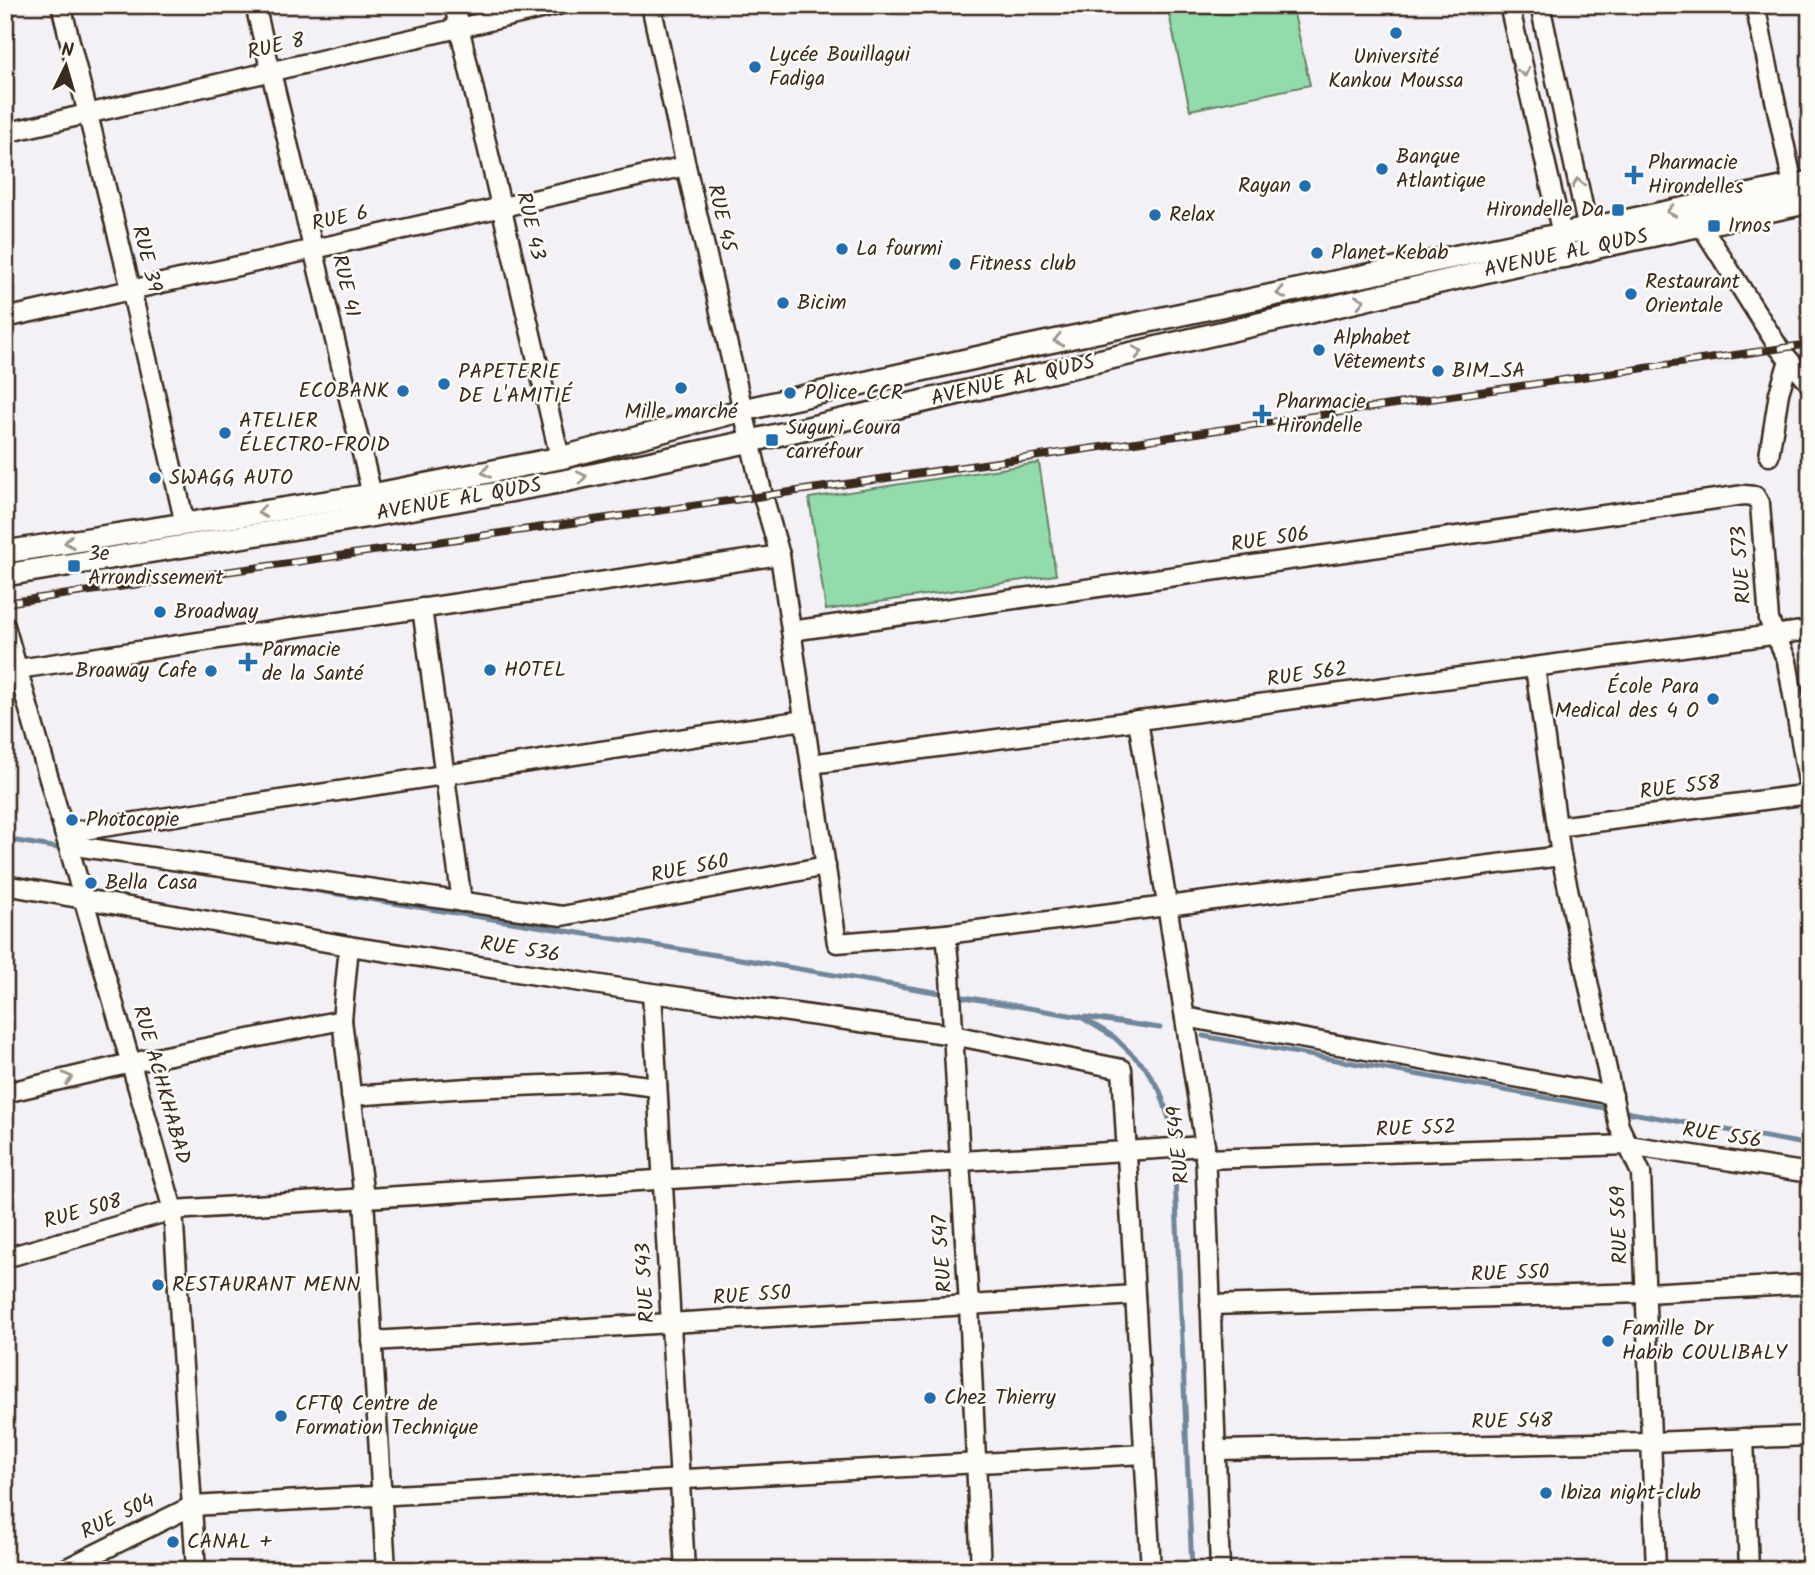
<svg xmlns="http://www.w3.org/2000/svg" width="1815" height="1575" viewBox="0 0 1815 1575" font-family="Kalam,sans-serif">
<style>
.garden{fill:#92dbab;stroke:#668264;stroke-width:2}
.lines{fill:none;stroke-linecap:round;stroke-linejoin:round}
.stream{stroke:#6f879b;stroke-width:5}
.minor-casing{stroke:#3b2a1e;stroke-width:23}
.major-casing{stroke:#3b2a1e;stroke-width:26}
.minor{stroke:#fdfcf7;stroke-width:18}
.major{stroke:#fdfcf7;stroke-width:21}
.rail-casing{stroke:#3b2a1e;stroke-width:8}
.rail{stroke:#fdfcf7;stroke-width:5;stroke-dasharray:16;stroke-linecap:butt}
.oneway{stroke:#9c938a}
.poi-dot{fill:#1f6fb2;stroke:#fdfcf7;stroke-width:2.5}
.labels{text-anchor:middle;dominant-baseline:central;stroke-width:5;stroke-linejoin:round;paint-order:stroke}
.street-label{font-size:21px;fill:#3b2a1e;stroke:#fdfcf7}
.poi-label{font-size:21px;fill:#3b2a1e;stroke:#fdfcf7;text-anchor:start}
</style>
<rect width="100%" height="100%" fill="#f3f0f6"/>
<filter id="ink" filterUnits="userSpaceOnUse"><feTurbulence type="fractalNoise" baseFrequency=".0143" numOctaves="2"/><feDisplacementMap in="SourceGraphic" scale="14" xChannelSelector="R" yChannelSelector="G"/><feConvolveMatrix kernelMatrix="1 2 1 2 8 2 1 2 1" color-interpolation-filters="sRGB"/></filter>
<g filter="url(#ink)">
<g class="garden">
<polygon points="1167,5 1292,5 1310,85 1190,110"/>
<polygon points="1039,463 1056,575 826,610 809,498"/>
</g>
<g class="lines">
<g class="stream">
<polyline points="5,839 64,849"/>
<polyline points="257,881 753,961 1081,1017 1114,1037 1145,1067 1160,1091 1173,1131 1192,1570"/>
<polyline points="1084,1017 1160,1028"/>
<polyline points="1203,1036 1810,1145"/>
</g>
<g class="minor-casing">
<g id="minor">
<polyline points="61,5 131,289 185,524"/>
<polyline points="255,5 372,495"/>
<polyline points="454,5 560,458"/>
<polyline points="651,5 686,166 763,496 780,555 837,943 946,934 1561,856 1619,1126 1641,1173 1656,1570"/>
<polyline points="1509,5 1565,247"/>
<polyline points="1540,5 1590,239"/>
<polyline points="1755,5 1793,185"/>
<polyline points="5,133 558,5"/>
<polyline points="1701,225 1779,348 1810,384"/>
<polyline points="5,318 686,166"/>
<polyline points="1769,456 1779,393 1789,360"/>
<polyline points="422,608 462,902"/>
<polyline points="5,626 173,1210 196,1570"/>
<polyline points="791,631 1744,495 1755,496 1760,504 1769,620 1787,661 1810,793"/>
<polyline points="1535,667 1561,856"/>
<polyline points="18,669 780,555"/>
<polyline points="1138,720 1205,1146 1220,1570"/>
<polyline points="811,764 1810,630"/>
<polyline points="1557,827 1810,794"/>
<polyline points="64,833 804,720"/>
<polyline points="68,845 562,916 826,866"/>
<polyline points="5,885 349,946 652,993 953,1035 1122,1069 1151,1570"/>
<polyline points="946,934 950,975 960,1161 969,1305 981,1570"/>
<polyline points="349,946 342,1020 364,1198 386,1570"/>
<polyline points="652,993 685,1570"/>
<polyline points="1185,1017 1613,1095"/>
<polyline points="5,1093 131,1063 342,1020"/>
<polyline points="351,1096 468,1088 616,1082 657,1087"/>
<polyline points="1205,1159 1628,1145 1810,1173"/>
<polyline points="5,1258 173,1210 1205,1146"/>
<polyline points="1210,1305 1645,1293 1810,1284"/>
<polyline points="372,1341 1135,1295"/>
<polyline points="1744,1438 1749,1570"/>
<polyline points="1216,1450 1650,1442 1810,1436"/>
<polyline points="63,1570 192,1506 1144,1454"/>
</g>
</g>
<g class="major-casing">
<g id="major">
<polyline points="5,552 372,495 560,458 743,410 1011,350 1810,182"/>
<polyline points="5,575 370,516 564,481 751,441 1536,260 1567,256 1598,247 1810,202"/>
</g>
</g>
<use href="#minor" class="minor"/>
<use href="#major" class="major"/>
<g class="rail-casing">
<polyline id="rail" points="5,603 763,496 1810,344"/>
</g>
<use href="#rail" class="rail"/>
</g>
<defs><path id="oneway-chevron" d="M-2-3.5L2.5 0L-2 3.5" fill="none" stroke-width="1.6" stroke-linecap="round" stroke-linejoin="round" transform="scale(1.75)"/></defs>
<g class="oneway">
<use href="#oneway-chevron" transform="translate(1524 72) rotate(77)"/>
<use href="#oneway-chevron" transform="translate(1578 183) rotate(-102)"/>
<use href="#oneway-chevron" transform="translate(1671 211) rotate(168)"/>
<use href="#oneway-chevron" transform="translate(1281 293) rotate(168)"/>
<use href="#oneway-chevron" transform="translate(1360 301) rotate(-13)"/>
<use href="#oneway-chevron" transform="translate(1058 340) rotate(168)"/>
<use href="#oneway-chevron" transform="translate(1138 352) rotate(-13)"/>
<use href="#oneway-chevron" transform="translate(486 472) rotate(169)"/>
<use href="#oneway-chevron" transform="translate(582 477) rotate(-12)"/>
<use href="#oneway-chevron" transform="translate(262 512) rotate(171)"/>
<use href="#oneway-chevron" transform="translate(69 542) rotate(171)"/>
<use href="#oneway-chevron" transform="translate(68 1078) rotate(-14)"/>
</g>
</g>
<g class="poi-dot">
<circle cx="1396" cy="33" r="7"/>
<circle cx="755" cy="67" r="7"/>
<circle cx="1382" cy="169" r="7"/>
<path d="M1630.5 164.5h7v7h7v7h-7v7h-7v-7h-7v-7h7z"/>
<circle cx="1305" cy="186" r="7"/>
<rect x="1611" y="203" width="14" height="14" rx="3.5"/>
<circle cx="1155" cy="215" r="7"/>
<rect x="1707" y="219" width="14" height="14" rx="3.5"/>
<circle cx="842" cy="249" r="7"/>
<circle cx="1317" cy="253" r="7"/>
<circle cx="955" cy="264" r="7"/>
<circle cx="1631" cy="294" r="7"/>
<circle cx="783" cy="303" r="7"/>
<circle cx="1319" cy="350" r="7"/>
<circle cx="1438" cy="371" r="7"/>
<circle cx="444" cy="384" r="7"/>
<circle cx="681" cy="388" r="7"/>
<circle cx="403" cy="391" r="7"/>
<circle cx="790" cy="393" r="7"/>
<path d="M1258.5 403.5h7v7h7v7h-7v7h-7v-7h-7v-7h7z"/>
<circle cx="225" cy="433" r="7"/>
<rect x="765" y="433" width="14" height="14" rx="3.5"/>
<circle cx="155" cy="478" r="7"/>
<rect x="67" y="559" width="14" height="14" rx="3.5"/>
<circle cx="160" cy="612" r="7"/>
<path d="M244.5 651.5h7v7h7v7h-7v7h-7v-7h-7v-7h7z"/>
<circle cx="490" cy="670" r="7"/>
<circle cx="211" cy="671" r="7"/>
<circle cx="1713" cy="699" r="7"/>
<circle cx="72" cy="820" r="7"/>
<circle cx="91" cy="883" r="7"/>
<circle cx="158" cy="1285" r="7"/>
<circle cx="1608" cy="1341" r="7"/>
<circle cx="930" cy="1398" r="7"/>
<circle cx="281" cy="1416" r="7"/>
<circle cx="1546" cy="1493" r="7"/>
<circle cx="173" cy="1542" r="7"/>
</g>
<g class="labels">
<g class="street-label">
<text transform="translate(276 47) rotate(-13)">RUE 8</text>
<text transform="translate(721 218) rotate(77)">RUE 45</text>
<text transform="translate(340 219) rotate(-12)">RUE 6</text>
<text transform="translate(530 226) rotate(77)">RUE 43</text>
<text transform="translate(1566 254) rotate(-12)">AVENUE AL QUDS</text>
<text transform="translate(146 259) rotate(76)">RUE 39</text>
<text transform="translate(345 286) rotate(77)">RUE 41</text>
<text transform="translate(1013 381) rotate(-13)">AVENUE AL QUDS</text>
<text transform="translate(459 500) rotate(-10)">AVENUE AL QUDS</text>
<text transform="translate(1270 540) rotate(-8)">RUE 506</text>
<text transform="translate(1742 565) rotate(-94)">RUE 573</text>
<text transform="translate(1307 675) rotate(-8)">RUE 562</text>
<text transform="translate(1680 788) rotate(-7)">RUE 558</text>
<text transform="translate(690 869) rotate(-11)">RUE 560</text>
<text transform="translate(520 950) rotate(9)">RUE 536</text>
<text transform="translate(161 1085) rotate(74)">RUE ACHKHABAD</text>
<text transform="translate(1416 1129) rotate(-2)">RUE 552</text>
<text transform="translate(1722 1136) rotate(9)">RUE 556</text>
<text transform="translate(1179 1145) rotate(-96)">RUE 549</text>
<text transform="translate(83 1212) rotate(-16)">RUE 508</text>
<text transform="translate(1620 1225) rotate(-92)">RUE 569</text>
<text transform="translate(943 1254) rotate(-94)">RUE 547</text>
<text transform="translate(1510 1274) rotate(-2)">RUE 550</text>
<text transform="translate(646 1283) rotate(-93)">RUE 543</text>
<text transform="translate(752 1296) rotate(-4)">RUE 550</text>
<text transform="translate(1512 1422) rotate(-1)">RUE 548</text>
<text transform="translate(118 1517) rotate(-26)">RUE 504</text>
</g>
<g class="poi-label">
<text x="769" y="55">Lycée Bouillagui<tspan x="769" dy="24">Fadiga</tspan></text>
<text x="1396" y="57" text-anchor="middle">Université<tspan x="1396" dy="24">Kankou Moussa</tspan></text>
<text x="1396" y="157">Banque<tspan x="1396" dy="24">Atlantique</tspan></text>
<text x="1648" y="163">Pharmacie<tspan x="1648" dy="24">Hirondelles</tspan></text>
<text x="1291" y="186" text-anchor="end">Rayan</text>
<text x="1604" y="210" text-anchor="end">Hirondelle Da</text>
<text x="1169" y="215">Relax</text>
<text x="1728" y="226">Irnos</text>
<text x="856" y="249">La fourmi</text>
<text x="1331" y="253">Planet Kebab</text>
<text x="969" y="264">Fitness club</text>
<text x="1645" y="282">Restaurant<tspan x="1645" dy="24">Orientale</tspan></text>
<text x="797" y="303">Bicim</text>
<text x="1333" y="338">Alphabet<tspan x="1333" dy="24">Vêtements</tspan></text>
<text x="1452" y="371">BIM_SA</text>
<text x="458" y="372">PAPETERIE<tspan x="458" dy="24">DE L'AMITIÉ</tspan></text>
<text x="389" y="391" text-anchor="end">ECOBANK</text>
<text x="804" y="393">POlice CCR</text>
<text x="1276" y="402">Pharmacie<tspan x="1276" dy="24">Hirondelle</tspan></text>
<text x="681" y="412" text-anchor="middle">Mille marché</text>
<text x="239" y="421">ATELIER<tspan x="239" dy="24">ÉLECTRO-FROID</tspan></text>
<text x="786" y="428">Suguni Coura<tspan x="786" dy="24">carréfour</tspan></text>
<text x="169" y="478">SWAGG AUTO</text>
<text x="88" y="554">3e<tspan x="88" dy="24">Arrondissement</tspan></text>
<text x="174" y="612">Broadway</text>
<text x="262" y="650">Parmacie<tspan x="262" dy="24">de la Santé</tspan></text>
<text x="504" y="670">HOTEL</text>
<text x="197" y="671" text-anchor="end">Broaway Cafe</text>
<text x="1699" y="687" text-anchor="end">École Para<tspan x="1699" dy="24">Medical des 4 O</tspan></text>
<text x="86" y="820">Photocopie</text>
<text x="105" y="883">Bella Casa</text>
<text x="172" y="1285">RESTAURANT MENN</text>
<text x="1622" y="1329">Famille Dr<tspan x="1622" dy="24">Habib COULIBALY</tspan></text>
<text x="944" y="1398">Chez Thierry</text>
<text x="295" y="1404">CFTQ Centre de<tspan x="295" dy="24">Formation Technique</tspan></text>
<text x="1560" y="1493">Ibiza night-club</text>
<text x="187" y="1542">CANAL +</text>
</g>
</g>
<rect width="1815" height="1575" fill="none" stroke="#fdfcf7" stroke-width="28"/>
<rect x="14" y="14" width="1787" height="1547" fill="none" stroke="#3b2a1e" stroke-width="2.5" filter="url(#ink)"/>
<g transform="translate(66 66) rotate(5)" stroke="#fdfcf7" stroke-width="5" paint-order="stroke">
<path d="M0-5L12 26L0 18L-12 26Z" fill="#3b2a1e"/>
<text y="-10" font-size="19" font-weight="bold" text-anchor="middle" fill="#3b2a1e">N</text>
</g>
</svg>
